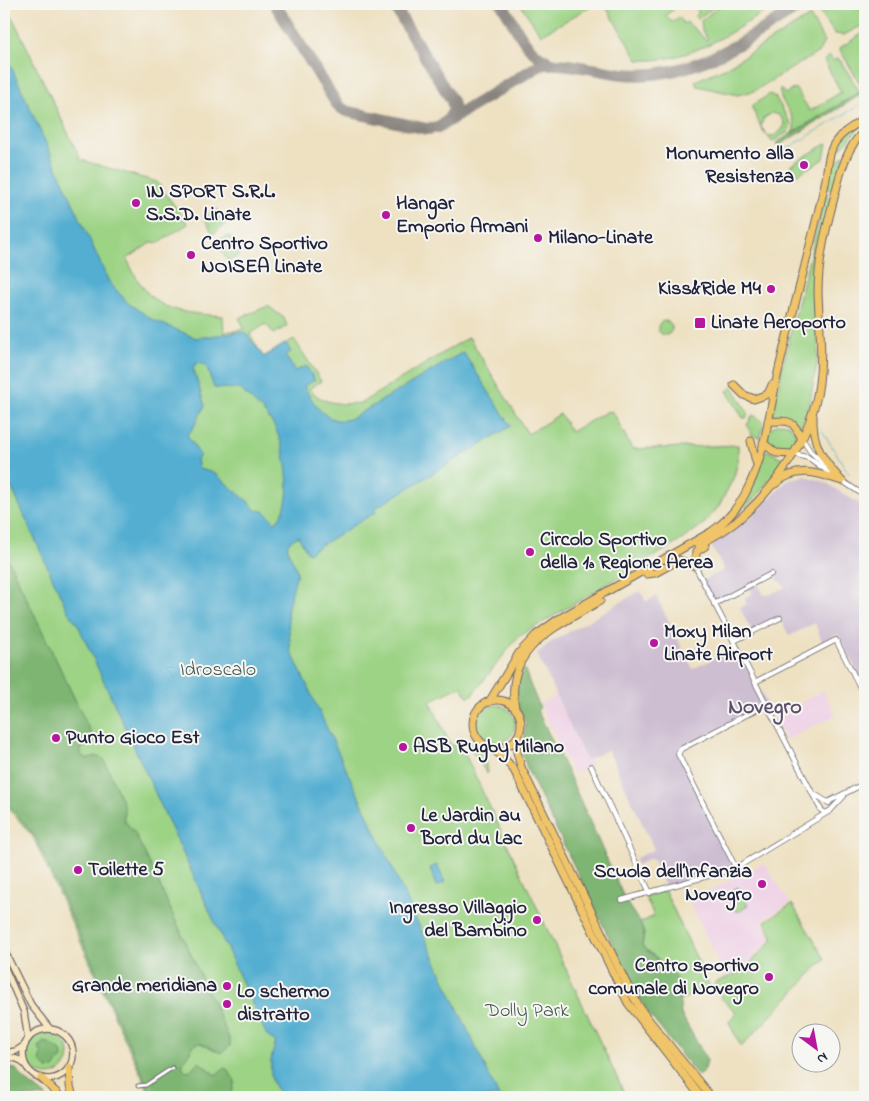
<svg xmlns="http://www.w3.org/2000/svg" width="869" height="1101" viewBox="0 0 869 1101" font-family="'Indie Flower',sans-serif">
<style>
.built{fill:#efd0e6}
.industrial{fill:#cdbed2;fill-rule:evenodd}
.green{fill:#9dd385;stroke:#607a60;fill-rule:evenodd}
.forest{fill:#7eb572;stroke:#506c56}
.water{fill:#53aed1;stroke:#3a6886;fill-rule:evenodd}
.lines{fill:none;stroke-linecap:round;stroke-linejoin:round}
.stream{stroke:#53aed1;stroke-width:1}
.taxiway{stroke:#88827e;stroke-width:12}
.pedestrian-casing{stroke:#69656a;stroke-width:5}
.minor-casing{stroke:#69656a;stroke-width:6}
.secondary-casing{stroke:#69656a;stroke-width:8}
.primary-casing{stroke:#69656a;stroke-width:9}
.trunk-casing{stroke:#69656a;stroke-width:9}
.pedestrian{stroke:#fff;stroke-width:3}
.minor{stroke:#fff;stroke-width:4.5}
.secondary{stroke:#f9e7c3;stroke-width:5.5}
.primary{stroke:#f0c469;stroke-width:7}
.trunk{stroke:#f0c469;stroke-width:7}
.poi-dot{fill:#b5179e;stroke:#f6f6f2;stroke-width:2}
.labels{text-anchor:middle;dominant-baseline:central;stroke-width:4;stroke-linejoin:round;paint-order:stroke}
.poi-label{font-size:20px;font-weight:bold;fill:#22223b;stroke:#f6f6f2;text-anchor:start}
.park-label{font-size:20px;fill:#475751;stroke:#f6f6f2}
.quarter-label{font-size:22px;font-weight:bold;fill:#5e506d;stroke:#f6f6f2}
</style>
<rect width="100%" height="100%" fill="#f6f6f2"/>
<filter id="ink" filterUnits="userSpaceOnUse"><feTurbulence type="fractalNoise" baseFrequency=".02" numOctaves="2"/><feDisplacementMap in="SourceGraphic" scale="10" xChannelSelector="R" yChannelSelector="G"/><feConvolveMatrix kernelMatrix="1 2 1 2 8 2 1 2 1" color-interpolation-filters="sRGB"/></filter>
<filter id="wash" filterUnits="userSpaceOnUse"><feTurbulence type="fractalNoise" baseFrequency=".0096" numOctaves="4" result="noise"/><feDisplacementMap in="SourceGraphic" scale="20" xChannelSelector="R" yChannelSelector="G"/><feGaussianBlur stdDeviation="1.12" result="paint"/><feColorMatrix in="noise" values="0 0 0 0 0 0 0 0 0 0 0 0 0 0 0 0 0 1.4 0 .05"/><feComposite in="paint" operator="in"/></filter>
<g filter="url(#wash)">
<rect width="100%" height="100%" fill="#eee1c2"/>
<g class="built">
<polygon points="823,690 836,715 786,740 775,718 802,705 801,702"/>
<polygon points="556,696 586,759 589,758 592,765 573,774 540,704"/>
<polygon points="764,863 790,903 762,920 771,938 742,969 726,977 689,901"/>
</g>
<g class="industrial">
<path d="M805,476L823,481L860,504L865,516V687L838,634L822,642L815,623L789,636L780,618L752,632L740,608L747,604L744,598L752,594L748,587L714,604L702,581L724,570L711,546L749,519L789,479ZM773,574L785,587L769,595H764L757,582Z"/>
<polygon points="640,591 646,602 656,596 693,669 737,647 767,704 681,749 678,754 736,868 666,888 653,860 649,859 637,865 634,859 654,849 608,750 586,760 537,654 548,644"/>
</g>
<g class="green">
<path d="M4,4H6L81,160L157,182L188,224L158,243L152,242L127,259C150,310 170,312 223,316L224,332L245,329L239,318L268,306L284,318L287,326L274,334L266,324L250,334L263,357L294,339L321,381L309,389C323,404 340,405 361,403L469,337L528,434L560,414L571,432L608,411L613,412L632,449L738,445V461L734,477L719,506L706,522L680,541L518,637L472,695L468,697L461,686L430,701L450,744L463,750L626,1097H151L33,837L4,803Z"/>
<polygon points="520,4 595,4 541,35"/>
<path d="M604,4H681L666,15L672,22L679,17L684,24L687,22L706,40L708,39L702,30L701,21L721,4H777C734,30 692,63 638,60Z"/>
<polygon points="697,4 718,4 697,19 695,16 699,13 694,6"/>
<polygon points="830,4 865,4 865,24 844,35 835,34 820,13 820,10"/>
<polygon points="810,16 824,41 819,52 754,91 738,95 697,86 695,81 727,67"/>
<polygon points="865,32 865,92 840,50 841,47"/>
<path d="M830,56L833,61L838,58L840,60L860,92L791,134C803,119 777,104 780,88L785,94L795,88L810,111L841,92L824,60Z"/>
<path d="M770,94L776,98L791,124L788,132L772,142L762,129L751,106ZM772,113L779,115L784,122L783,129L774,136L767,135L761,127L763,119Z"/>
<path d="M865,122L843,146L832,153C838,137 852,131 865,122Z"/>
<polygon points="827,143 824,159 794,176 790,168 791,165"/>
<polygon points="844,155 833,191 827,189 831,166"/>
<polygon points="828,195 831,198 821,235 816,274 818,357 809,407 800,426 788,417 774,417 773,415 782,367 825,196"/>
<polygon points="217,209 225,224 213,234 203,216"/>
<polygon points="228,236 231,237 240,255 228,261 217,244 218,241"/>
<circle cx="665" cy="328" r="7"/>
<polygon points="733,387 748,413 746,418 743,418 727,391"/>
<polygon points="753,415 764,422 760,438 752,435 747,425"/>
<circle cx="782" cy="437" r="14"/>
<polygon points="766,450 784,459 781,465 754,499 726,524 748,496"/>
<circle cx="496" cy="724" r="19"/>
<polygon points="468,743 480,745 485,754 487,774"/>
<polygon points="738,887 748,906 737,912 727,893"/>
<polygon points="665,891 710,987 680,1000 677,981 659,960 642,946 644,933 640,923 654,916 645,896"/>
<polygon points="792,904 825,959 741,1047 729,1022 736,1012 721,998 715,983 744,970 773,939 765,921"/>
<circle cx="48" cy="1054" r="21"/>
</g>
<g class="forest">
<polygon points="860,92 862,94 778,146 776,143"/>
<polygon points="4,551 93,737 93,740 81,749 81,755 88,759 95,756 104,759 124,806 124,820 134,832 149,862 230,1040 230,1046 221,1053 200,1043 194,1045 182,1064 184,1070 189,1071 199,1062 216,1075 224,1068 228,1070 235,1081 231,1097 153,1097 36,838 4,799"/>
<path d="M522,670H525C529,683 535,696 540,708L537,710L568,773L626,902L640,923L644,933L642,946L668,968L677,981L681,1014L707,1060L705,1069L698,1076L648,1013L635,991L528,771L522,753L526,723L515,700L518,672Z"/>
<polygon points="43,1042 49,1043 61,1051 62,1057 54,1068 47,1069 40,1061 42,1055 39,1047"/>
<polygon points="4,1067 16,1069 24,1079 47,1097 4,1097"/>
</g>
<g class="water">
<path d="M4,51L109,282L128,303L153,320L196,338L239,332L246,333L264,357L286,343L291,352L285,355L295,371L306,366L315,380L304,386C314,405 329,429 354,417L463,352L511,426L374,509L376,512L308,553L298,536L288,543C286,554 296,562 297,573L287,611L291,651L499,1097H304L299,1093H280C266,1081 270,1058 276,1042L267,1036L77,623L68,612L4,471ZM196,363L206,365L214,388L240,389C251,400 266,412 274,426C286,447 297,507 275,522L264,511L255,510L251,504L214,473L199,469L197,460L200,455L187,435C196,427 198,416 205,406L193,368Z"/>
<polygon points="437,865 445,882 436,886 430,868"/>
</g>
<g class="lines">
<g class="stream">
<polyline points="785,150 865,102"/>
<polyline points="821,429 849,474"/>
<polyline points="863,504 865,510"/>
</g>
<g class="taxiway">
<path d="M275,4L338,106L346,111L427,129L438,127L540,65C560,60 602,72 623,74C693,81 748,38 804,4"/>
<polyline points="393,4 452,101 454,110 448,120"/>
<path d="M502,4C516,26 526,55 552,63"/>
</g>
</g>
</g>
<g filter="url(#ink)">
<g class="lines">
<g class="pedestrian-casing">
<polyline id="pedestrian" points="138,1086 146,1085 172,1068"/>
</g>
<g class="minor-casing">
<g id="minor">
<polyline points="801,437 810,451 827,467"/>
<polyline points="794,454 809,458 834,476"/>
<polyline points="841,480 865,496"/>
<polyline points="695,566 821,810 825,813 830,811"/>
<polyline points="714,604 771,574"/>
<polyline points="734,641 780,618"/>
<polyline points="755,682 836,640 865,697"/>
<polyline points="591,766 650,893"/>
<polyline points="814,794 829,803"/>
<polyline points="828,802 865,783"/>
<polyline points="830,811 844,796"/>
<polyline points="736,868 678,754 681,749 767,704"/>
<polyline points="622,900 736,868 828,812"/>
</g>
</g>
<g class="secondary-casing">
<g id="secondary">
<polyline points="4,950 31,1005 50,1029"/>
<polyline points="4,966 24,1012 28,1039"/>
<circle cx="48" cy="1054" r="25"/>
<polyline points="5,1053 16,1051 25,1045"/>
<polyline points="4,1055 20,1060 24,1064"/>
</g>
</g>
<g class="primary-casing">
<g id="primary">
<polyline points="734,385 744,395 754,399 768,394 772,385"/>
<path d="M813,416C812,444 822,459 840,479"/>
<path d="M768,421C788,422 791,417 801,437"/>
<polyline points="751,441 756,462"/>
<polyline points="763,443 776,453 792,454"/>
<path d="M775,484C797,465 818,473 842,481"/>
<path d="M698,545C711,538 725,531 737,521C776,488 813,435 819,383C823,352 819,323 818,292C818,260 826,229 834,198C840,174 846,147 865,130"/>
<polyline points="647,574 655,573 679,560 695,566 696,552 705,546"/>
<circle cx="497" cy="724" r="24"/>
<path d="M489,702L519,653L536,635L557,620L711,532C727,521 741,504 749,486C767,448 770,404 780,364C795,302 812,241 826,179C830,140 834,139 865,118"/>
<path d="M515,708C504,647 556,627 600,601"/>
<polyline points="517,737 517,752 521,767 631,993 644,1014 711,1097"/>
<polyline points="490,747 503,757 514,770 628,1003 701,1097"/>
</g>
</g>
<g class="trunk-casing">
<g id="trunk">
<polyline points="69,1067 70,1086 73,1097"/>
<polyline points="41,1078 61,1097"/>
</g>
</g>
<use href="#pedestrian" class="pedestrian"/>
<use href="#minor" class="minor"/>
<use href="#secondary" class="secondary"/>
<use href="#primary" class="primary"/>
<use href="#trunk" class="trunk"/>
</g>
</g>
<g class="poi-dot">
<circle cx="804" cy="165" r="5"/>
<circle cx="136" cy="203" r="5"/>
<circle cx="386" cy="215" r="5"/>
<circle cx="538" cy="238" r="5"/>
<circle cx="191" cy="255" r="5"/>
<circle cx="771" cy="289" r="5"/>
<rect x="694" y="317" width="12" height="12" rx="2.5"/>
<circle cx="530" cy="552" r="5"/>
<circle cx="654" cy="643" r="5"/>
<circle cx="56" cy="738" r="5"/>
<circle cx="403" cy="747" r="5"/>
<circle cx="411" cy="828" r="5"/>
<circle cx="78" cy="870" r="5"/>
<circle cx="762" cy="884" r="5"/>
<circle cx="537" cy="920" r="5"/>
<circle cx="769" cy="977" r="5"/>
<circle cx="227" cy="986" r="5"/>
<circle cx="227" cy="1004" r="5"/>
</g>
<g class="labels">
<g class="poi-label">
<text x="794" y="154" text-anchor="end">Monumento alla<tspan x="794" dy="23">Resistenza</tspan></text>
<text x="146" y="192">IN SPORT S.R.L.<tspan x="146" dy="23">S.S.D. Linate</tspan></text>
<text x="396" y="204">Hangar<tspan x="396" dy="23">Emporio Armani</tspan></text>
<text x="548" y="238">Milano-Linate</text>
<text x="201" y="244">Centro Sportivo<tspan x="201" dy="23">NOISEA Linate</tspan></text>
<text x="761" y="289" text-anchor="end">Kiss&amp;Ride M4</text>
<text x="711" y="323">Linate Aeroporto</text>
<text x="540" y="540">Circolo Sportivo<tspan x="540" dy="23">della 1ª Regione Aerea</tspan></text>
<text x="664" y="632">Moxy Milan<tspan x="664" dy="23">Linate Airport</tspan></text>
<text x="66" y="738">Punto Gioco Est</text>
<text x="413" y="747">ASB Rugby Milano</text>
<text x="421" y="816">Le Jardin au<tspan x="421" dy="23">Bord du Lac</tspan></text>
<text x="88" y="870">Toilette 5</text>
<text x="752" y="872" text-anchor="end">Scuola dell’Infanzia<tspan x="752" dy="23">Novegro</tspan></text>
<text x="527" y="908" text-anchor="end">Ingresso Villaggio<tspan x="527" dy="23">del Bambino</tspan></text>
<text x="759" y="966" text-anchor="end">Centro sportivo<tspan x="759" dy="23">comunale di Novegro</tspan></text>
<text x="217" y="986" text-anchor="end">Grande meridiana</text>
<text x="237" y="992">Lo schermo<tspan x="237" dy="23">distratto</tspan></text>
</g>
<g class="park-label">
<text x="218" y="670">Idroscalo</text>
<text x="527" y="1011">Dolly Park</text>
</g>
<g class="quarter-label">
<text x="765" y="708">Novegro</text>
</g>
</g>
<rect width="869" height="1101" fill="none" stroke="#f6f6f2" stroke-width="20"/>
<g transform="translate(816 1048) rotate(148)"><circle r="24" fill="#f6f6f2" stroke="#a1a1a9"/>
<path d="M0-4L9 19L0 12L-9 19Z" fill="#b5179e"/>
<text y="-8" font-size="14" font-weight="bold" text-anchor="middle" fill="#22223b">N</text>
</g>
</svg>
